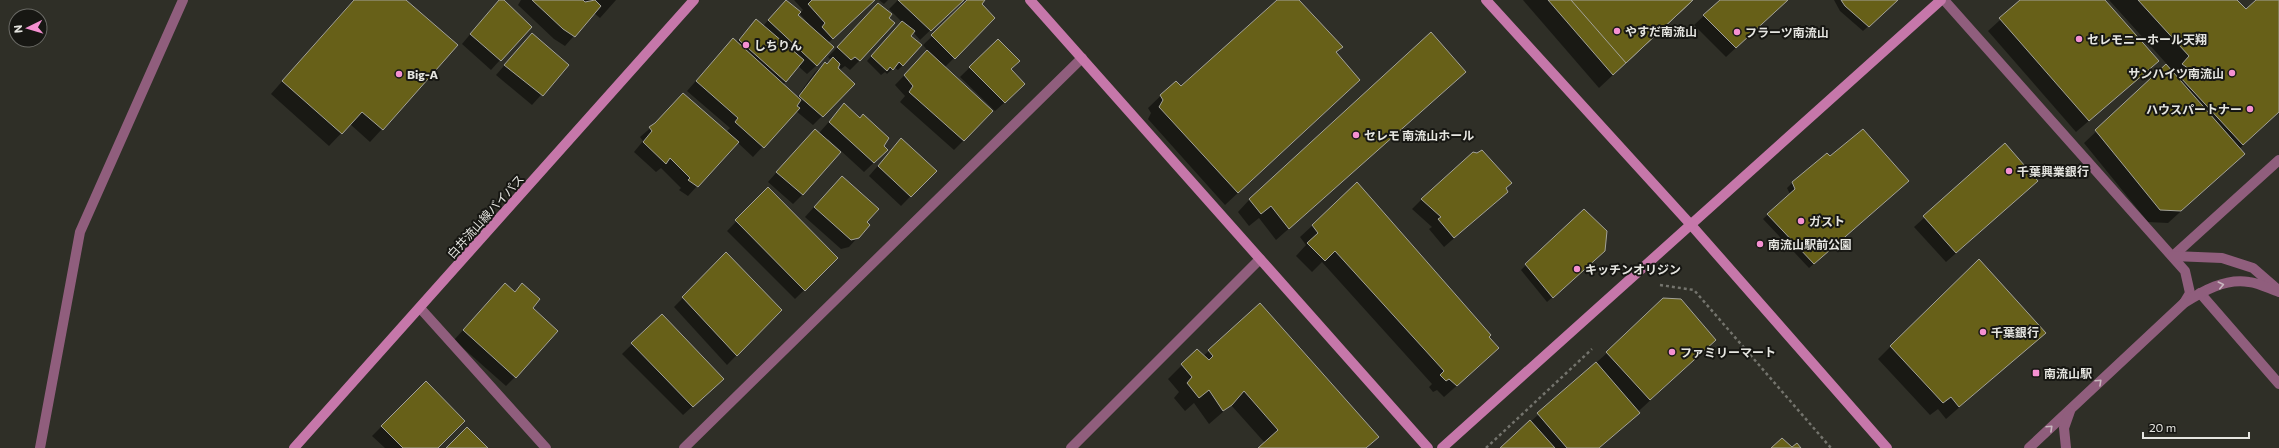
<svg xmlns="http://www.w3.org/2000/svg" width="2279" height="448" viewBox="0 0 2279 448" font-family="Commissioner,'Noto Sans JP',sans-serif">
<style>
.shadow{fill:#0007;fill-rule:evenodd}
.building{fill:#676018;stroke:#a3a299}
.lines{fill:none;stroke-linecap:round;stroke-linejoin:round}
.path{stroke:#74746d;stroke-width:2.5;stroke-dasharray:3 3;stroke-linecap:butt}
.lane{stroke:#905e7d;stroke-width:10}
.street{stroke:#905e7d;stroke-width:10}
.secondary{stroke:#c677aa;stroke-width:10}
.oneway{stroke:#c8b6be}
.poi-dot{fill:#f590d1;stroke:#171713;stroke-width:1.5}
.labels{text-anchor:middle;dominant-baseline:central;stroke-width:4;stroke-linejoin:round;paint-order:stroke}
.poi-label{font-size:12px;font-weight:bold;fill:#e6e6e1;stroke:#171713;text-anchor:start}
.street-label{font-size:12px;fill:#e6e6e1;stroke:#171713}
</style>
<rect width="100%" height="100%" fill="#2f2f27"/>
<g class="shadow">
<polygon points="353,0 405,0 382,129 370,142 350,124 329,146 271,94"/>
<polygon points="499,0 502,0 530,27 491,70 462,44"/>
<polygon points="521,0 616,0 600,18 594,13 565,46 554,39 518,5"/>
<path d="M787,0L800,13L803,10L794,0H873L828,43L817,65L807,74L798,66L783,85L797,97L815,72L831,60L828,57L869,14L860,60L850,70L845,66L841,69L838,66L822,116L813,125L796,111L753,157L737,142L688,196L679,190L681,188L661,168L656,172L634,152L643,141L640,137L654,125L726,132L730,128L687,91L733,39L736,42L756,20L763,26ZM799,13L809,24L808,25L797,15Z"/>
<polygon points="879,0 888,0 884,4"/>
<polygon points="898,0 962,0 920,40 913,32 903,65 898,70 894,67 887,74 885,72 881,75 867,61 902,22 889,9"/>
<polygon points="970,0 984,0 981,4 994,18 945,67 992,112 954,150 900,102 905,96 895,85 928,51 923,45"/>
<polygon points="1278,0 1298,0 1335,52 1346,92 1225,205 1148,119 1151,113 1148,108 1175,82 1181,88"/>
<polygon points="1523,0 1693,0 1599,88"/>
<polygon points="1721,0 1787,0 1726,57 1694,25"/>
<polygon points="1834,0 1897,0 1863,31 1840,11"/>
<polygon points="2022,0 2104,0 2158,61 2076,132 1988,31"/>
<polygon points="2109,0 2236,0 2246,10 2258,0 2279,0 2279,112 2239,149 2231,166 2168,223 2148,222 2084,143 2166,66 2173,74 2174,72"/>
<polygon points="998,40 1010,69 1014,94 995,111 960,77"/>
<polygon points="523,44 568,65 532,105 496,75"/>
<polygon points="1452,84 1276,240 1259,218 1249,226 1238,212 1250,199"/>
<polygon points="844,105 887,150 864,172 828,139 802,195 793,204 768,182 806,139 819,133"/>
<polygon points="901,139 935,171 901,206 869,176"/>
<polygon points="2005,145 2027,190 1946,262 1914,227"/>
<polygon points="1793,182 1903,186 1809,268 1763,219 1790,194 1787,188"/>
<polygon points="832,187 866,222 858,237 849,247 841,249 805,217"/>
<polygon points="1505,188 1507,192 1497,201 1444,247 1429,229 1432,227 1412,209 1422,199"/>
<polygon points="768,189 837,258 795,299 727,231"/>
<polygon points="1313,225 1488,337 1486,360 1444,397 1437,390 1433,392 1429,387 1432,384 1322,262 1312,272 1296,256 1306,245 1300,237"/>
<polygon points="726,254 781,310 727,365 674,307"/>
<polygon points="1599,256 1547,302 1521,270 1526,265"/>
<polygon points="505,284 531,308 515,377 506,386 454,340"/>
<polygon points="662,315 713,388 683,415 622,354"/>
<polygon points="2044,333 1946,419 1938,409 1930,415 1878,359 1891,346"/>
<polygon points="1209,351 1378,437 1367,448 1260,448 1265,443 1231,405 1209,424 1194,403 1185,411 1174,398 1179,392 1168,379 1182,365 1203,356"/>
<polygon points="1607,353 1699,355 1599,448 1501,448"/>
<polygon points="426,382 437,448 385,448 372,436"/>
</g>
<g class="building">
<polygon points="354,0 406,0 458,45 383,130 362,112 342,134 282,81"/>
<polygon points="499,0 504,0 532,27 501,61 470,34"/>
<polygon points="532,0 583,0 585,2 595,0 601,6 575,37 563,29"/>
<polygon points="786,0 801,12 798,15 834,47 817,66 768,20"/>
<polygon points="812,0 875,0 833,39 822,27 825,23 808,4"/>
<polygon points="898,0 964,0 931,31"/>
<polygon points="967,0 985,0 982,4 995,18 955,59 931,35"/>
<polygon points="1277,0 1299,0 1343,47 1336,52 1360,80 1238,193 1159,107 1163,100 1160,95 1176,81 1181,86"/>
<polygon points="1548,0 1693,0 1613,75"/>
<polygon points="1571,0 1693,0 1626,63"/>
<polygon points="1720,0 1788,0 1736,48 1703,15"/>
<polygon points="1841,0 1898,0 1869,27 1845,6"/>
<polygon points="2020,0 2105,0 2159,61 2089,121 1999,18"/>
<polygon points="2138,0 2237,0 2246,9 2256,0 2279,0 2279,112 2243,145 2180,77 2189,69 2182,64 2189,56"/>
<polygon points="878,3 892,14 889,18 895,23 860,61 855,57 851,60 837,47"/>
<polygon points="756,19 804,60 786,82 739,40"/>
<polygon points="902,21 915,31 911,36 922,45 903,66 899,62 893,70 890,67 887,71 871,56"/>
<polygon points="1431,32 1466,72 1289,229 1271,206 1261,214 1249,199"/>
<polygon points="532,33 569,65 543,96 504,65"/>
<polygon points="733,38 801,100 797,106 800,108 764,148 735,122 738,118 696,81"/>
<polygon points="998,39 1020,61 1011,69 1025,84 1005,103 969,67"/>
<polygon points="927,50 993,111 964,141 909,92 913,86 904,75"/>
<polygon points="833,57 840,64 838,68 855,84 823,117 799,96 825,62 827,64"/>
<polygon points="2166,64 2245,154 2181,211 2160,210 2095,130"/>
<polygon points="683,93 739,142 698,187 688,180 690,178 670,158 666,164 643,142 652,131 649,127 655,123"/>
<polygon points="844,103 860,118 863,114 889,138 884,146 888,150 874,163 829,122"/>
<polygon points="815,129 841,152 803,195 776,172"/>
<polygon points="1863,129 1909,181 1814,264 1767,214 1795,189 1792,182 1827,153 1830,156"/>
<polygon points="901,138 937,171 911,197 878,166"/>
<polygon points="2005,143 2038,181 1956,253 1923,216"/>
<polygon points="1482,150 1512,183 1506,188 1508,192 1454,238 1438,219 1441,217 1421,199 1473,152 1477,153"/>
<polygon points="842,176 879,209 867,222 870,225 859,238 851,240 814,207"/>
<polygon points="1357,182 1491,335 1489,337 1499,348 1457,386 1449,379 1446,381 1440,375 1444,371 1335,251 1325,261 1307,243 1318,233 1312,225"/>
<polygon points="768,187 838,258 805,291 735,220"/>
<polygon points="1584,209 1607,231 1605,251 1553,298 1525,264"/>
<polygon points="726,252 782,310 737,356 682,297"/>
<polygon points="1979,259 2046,333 1959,407 1951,397 1943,403 1890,346"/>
<polygon points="505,283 515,292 522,283 540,299 533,308 558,331 516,378 463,330"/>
<polygon points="1663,298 1681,299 1716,340 1650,400 1606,352"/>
<polygon points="1260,303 1379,437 1366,448 1258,448 1278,430 1244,391 1232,405 1223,411 1209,390 1199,398 1187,383 1192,377 1181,364 1197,349 1209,360 1213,356 1208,350"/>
<polygon points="662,314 724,379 693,407 631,343"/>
<polygon points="1596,362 1640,413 1599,448 1567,448 1537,413"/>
<polygon points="426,381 465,421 438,448 403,448 381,426"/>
<polygon points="1530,420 1555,448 1500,448"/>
<polygon points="467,427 488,448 446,448"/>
<polygon points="1782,438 1792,447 1797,443 1801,448 1771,448"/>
</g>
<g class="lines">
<g class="path">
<polyline points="1660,285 1694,290 1831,448"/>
<polyline points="1486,448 1592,349"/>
</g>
<polyline class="lane" points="2200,293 2279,384"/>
<g class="street">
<polyline points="1944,0 2185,271 2190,293 2184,303"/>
<polyline points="2173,256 2279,160"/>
<polyline points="2173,256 2222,258 2253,268 2277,289"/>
<polyline points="420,308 546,448"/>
<polyline points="40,448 80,232 183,0"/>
<polyline points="684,448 1082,58"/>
<polyline points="1071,448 1260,259"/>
<path d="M2029,448L2184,303C2203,291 2225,278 2249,282C2259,283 2270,289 2279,292"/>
<polyline points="2066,448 2064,428 2070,411"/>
</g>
<g class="secondary">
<polyline points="1030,0 1428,448"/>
<polyline points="1486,0 1692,226 1887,448"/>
<polyline points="294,448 694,0"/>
<polyline points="1442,448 1941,0"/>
</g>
</g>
<defs><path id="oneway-chevron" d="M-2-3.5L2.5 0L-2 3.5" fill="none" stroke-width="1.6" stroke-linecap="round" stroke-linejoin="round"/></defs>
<g class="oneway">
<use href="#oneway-chevron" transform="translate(2221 285) rotate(-13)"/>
<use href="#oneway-chevron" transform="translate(2099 382) rotate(-43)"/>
<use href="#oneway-chevron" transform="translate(2050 428) rotate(-43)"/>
</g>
<g class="poi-dot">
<circle cx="1617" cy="31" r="4"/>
<circle cx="1737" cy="32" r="4"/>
<circle cx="2079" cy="39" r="4"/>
<circle cx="746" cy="45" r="4"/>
<circle cx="2232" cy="73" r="4"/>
<circle cx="399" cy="74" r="4"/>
<circle cx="2250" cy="109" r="4"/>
<circle cx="1356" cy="135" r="4"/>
<circle cx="2009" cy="171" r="4"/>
<circle cx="1801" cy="221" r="4"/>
<circle cx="1760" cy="244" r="4"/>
<circle cx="1577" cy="269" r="4"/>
<circle cx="1983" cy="332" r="4"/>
<circle cx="1672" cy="352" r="4"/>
<rect x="2032" y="369" width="8" height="8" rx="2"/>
</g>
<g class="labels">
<g class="poi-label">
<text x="1625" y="31">やすだ南流山</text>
<text x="1745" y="32">フラーツ南流山</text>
<text x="2087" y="39">セレモニーホール天翔</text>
<text x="754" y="45">しちりん</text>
<text x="2224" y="73" text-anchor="end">サンハイツ南流山</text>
<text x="407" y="74">Big-A</text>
<text x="2242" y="109" text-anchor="end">ハウスパートナー</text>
<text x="1364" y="135">セレモ 南流山ホール</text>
<text x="2017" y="171">千葉興業銀行</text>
<text x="1809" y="221">ガスト</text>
<text x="1768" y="244">南流山駅前公園</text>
<text x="1585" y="269">キッチンオリジン</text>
<text x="1991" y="332">千葉銀行</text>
<text x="1680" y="352">ファミリーマート</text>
<text x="2044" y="373">南流山駅</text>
</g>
<g class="street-label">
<text transform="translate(485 216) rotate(-48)">白井流山線バイパス</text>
</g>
</g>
<g transform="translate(28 28) rotate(265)"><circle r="19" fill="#171713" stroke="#6a6a65"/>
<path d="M0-3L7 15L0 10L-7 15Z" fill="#f590d1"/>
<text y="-6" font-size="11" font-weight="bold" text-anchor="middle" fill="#e6e6e1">N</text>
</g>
<path d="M2143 432v6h106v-6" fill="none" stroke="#e6e6e1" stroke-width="2"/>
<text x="2149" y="432" font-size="12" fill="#e6e6e1" stroke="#171713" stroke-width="3" paint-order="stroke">20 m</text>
</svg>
